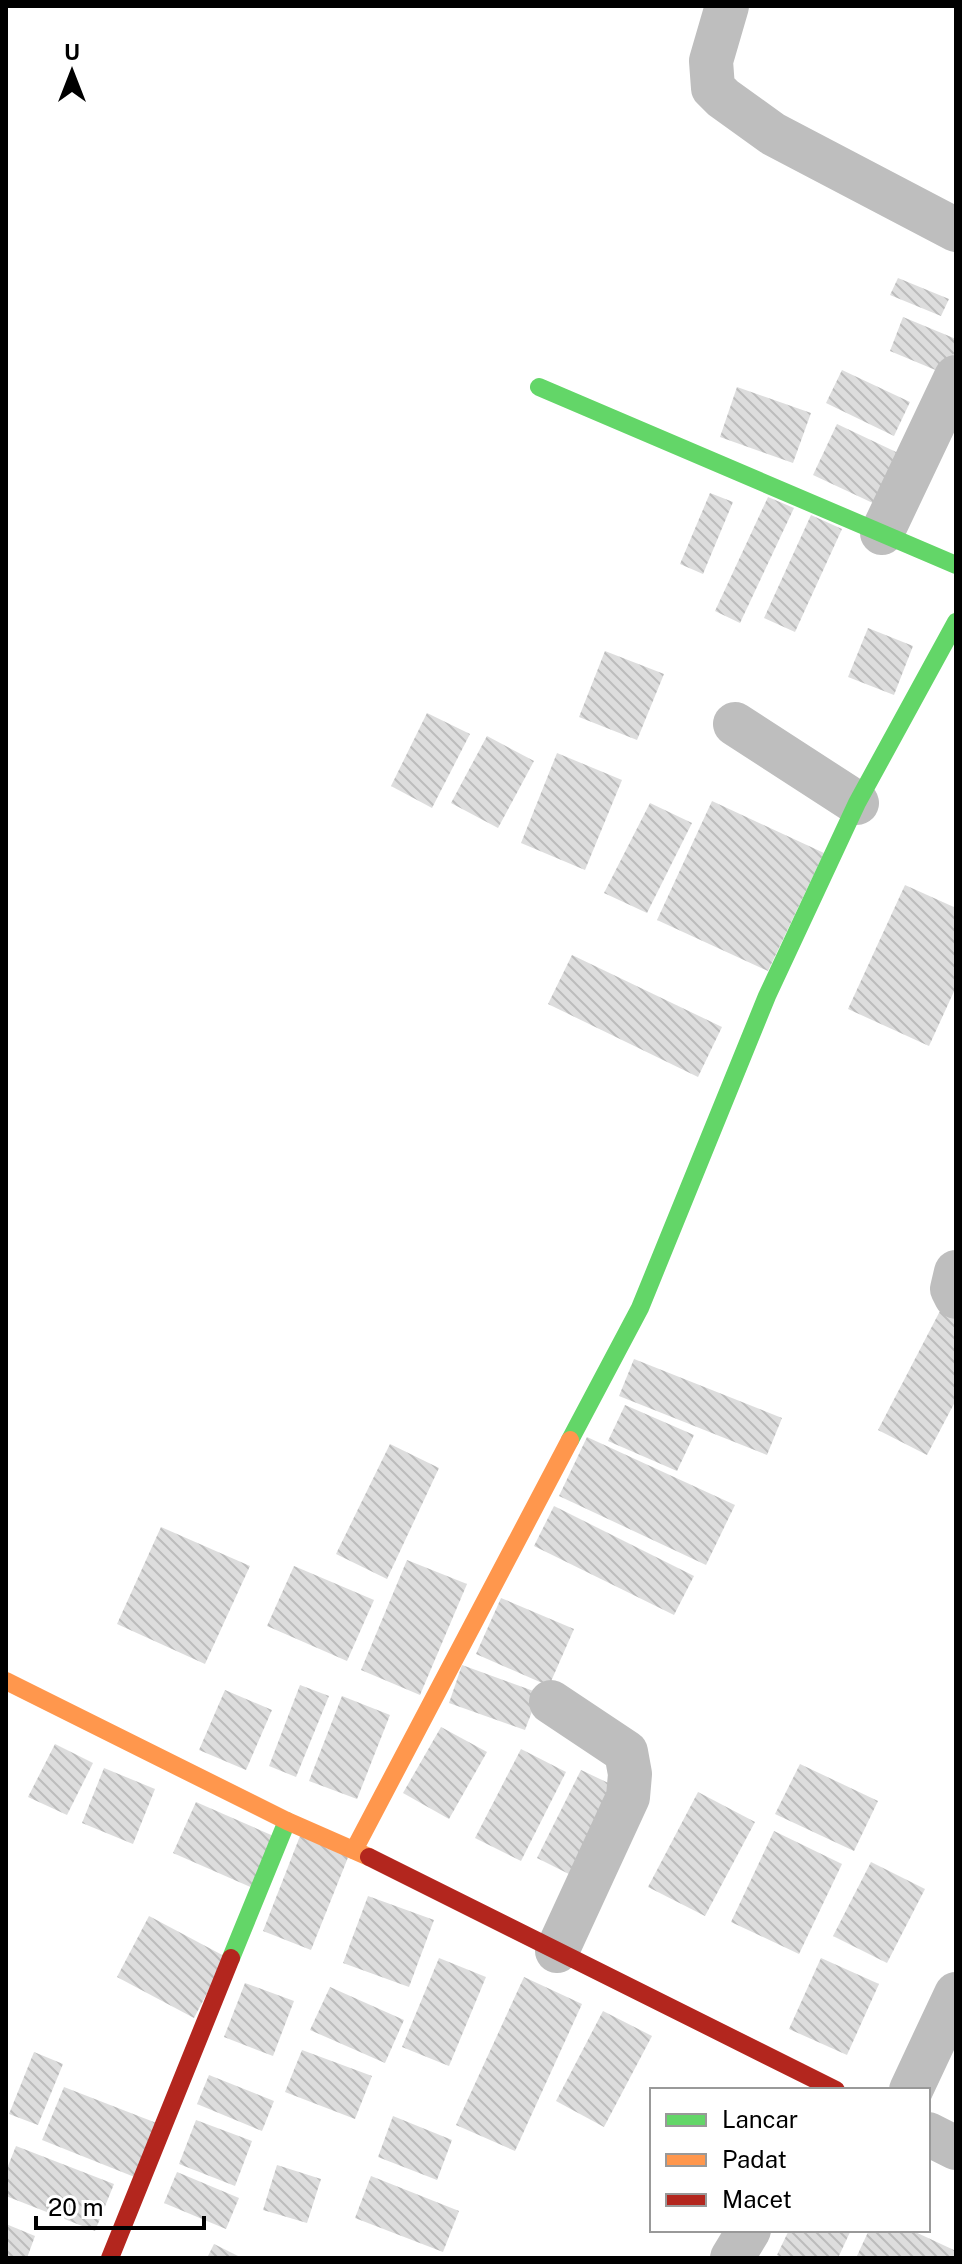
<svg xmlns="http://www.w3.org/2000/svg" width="962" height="2264" viewBox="0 0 962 2264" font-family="'Public Sans',sans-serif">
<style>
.building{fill:url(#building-back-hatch)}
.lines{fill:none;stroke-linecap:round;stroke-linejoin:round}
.street{stroke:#bebebe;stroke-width:44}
.fast{stroke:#63d668;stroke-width:18}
.slow{stroke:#ff974d;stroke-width:18}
.jam{stroke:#b3261e;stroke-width:18}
</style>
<defs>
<pattern id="building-back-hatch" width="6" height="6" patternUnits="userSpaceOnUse" patternTransform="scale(2)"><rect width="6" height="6" fill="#ddd"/><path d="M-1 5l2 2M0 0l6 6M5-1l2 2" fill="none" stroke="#bcbcbc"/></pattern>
</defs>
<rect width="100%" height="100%" fill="#fff"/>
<g class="building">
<polygon points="898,278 949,299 941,316 890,295"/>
<polygon points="903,317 956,339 956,349 945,374 890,351"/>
<polygon points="842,370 910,402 894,436 826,403"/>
<polygon points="737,387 811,413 793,463 720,437"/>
<polygon points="837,424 915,461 892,512 813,475"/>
<polygon points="710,493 733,502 703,574 680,564"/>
<polygon points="768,497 794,508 740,623 715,611"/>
<polygon points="811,515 842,529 795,632 764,618"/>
<polygon points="868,628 913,646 894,695 848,677"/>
<polygon points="605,651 664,674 637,740 579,717"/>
<polygon points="427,713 470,734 432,808 391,786"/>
<polygon points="487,736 534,761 498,828 451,803"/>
<polygon points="557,753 622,780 585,870 521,843"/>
<polygon points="712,801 824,853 768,971 657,920"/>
<polygon points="650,803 692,823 647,913 604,893"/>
<polygon points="905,885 956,908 956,987 929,1046 848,1009"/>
<polygon points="572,955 722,1027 698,1077 548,1004"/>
<polygon points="941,1309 956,1317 956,1400 927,1455 878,1430"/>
<polygon points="634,1359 782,1418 767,1455 619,1396"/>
<polygon points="625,1405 694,1435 677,1471 608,1441"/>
<polygon points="587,1437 735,1505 706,1565 559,1496"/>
<polygon points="390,1444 439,1468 387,1579 336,1554"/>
<polygon points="554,1506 694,1576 674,1615 534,1546"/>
<polygon points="161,1527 250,1566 205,1664 117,1624"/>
<polygon points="407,1560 467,1584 420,1695 361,1670"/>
<polygon points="294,1566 374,1600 347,1661 267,1626"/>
<polygon points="501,1598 574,1629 549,1686 476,1654"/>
<polygon points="462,1665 539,1693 525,1730 449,1703"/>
<polygon points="300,1685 329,1696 296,1777 269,1766"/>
<polygon points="225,1690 272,1710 246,1770 199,1750"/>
<polygon points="342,1696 390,1715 357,1799 309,1781"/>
<polygon points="441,1727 487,1752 449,1819 403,1793"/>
<polygon points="55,1744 93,1763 67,1815 28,1797"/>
<polygon points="521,1749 566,1772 521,1861 475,1838"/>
<polygon points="800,1764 878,1801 854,1851 775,1814"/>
<polygon points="104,1768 155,1789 133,1844 82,1823"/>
<polygon points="581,1770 621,1789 577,1878 537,1858"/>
<polygon points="698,1792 755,1822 705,1916 648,1887"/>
<polygon points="196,1802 278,1838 255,1889 173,1853"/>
<polygon points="774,1831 842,1864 799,1954 731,1922"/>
<polygon points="300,1836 349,1855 311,1950 263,1931"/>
<polygon points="871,1862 925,1889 887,1963 833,1936"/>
<polygon points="368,1896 434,1920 409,1987 343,1963"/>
<polygon points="149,1916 226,1957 194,2018 117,1977"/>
<polygon points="439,1958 486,1977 449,2066 402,2047"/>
<polygon points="821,1958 879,1984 847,2055 789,2029"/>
<polygon points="524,1977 582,2004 515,2151 456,2125"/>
<polygon points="245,1983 294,2001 273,2056 224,2037"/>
<polygon points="330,1987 404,2020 385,2063 310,2030"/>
<polygon points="603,2011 652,2036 604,2127 556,2101"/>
<polygon points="302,2050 372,2076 355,2119 285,2092"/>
<polygon points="34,2052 63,2064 38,2125 9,2114"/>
<polygon points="209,2075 274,2101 262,2131 197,2104"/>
<polygon points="64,2087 159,2124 137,2178 42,2140"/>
<polygon points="393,2116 452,2140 437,2180 378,2157"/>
<polygon points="196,2120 252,2141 235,2186 179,2164"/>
<polygon points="16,2146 114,2184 95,2231 6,2196 6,2171"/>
<polygon points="277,2165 321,2179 307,2223 263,2210"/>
<polygon points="177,2172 239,2198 226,2229 164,2203"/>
<polygon points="371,2176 459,2211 443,2252 355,2218"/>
<polygon points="6,2224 35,2236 27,2258 6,2258"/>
<polygon points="789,2230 851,2230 838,2258 784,2258 777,2255"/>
<polygon points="869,2230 911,2230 956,2251 956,2253 954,2258 856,2258"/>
<polygon points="214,2244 242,2258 207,2258"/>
</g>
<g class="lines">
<g class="street">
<polyline points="727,6 711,61 713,88 723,98 773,134 956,230"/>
<polyline points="882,533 956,377"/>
<polyline points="735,724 857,803"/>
<polyline points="956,1272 952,1289 956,1297"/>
<polyline points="551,1702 626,1752 630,1774 628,1797 557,1951"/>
<polyline points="911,2090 956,1994"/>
<polyline points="928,2134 956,2148"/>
<polyline points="732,2258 749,2230"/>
</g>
<g class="fast">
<polyline points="539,387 956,565"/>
<polyline points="570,1440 640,1308 767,996 857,803 956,622"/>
<polyline points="231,1958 287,1821"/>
</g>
<g class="slow">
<polyline points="6,1681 287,1821 369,1857"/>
<polyline points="354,1850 570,1440"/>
</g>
<g class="jam">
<polyline points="369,1857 836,2090"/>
<polyline points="110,2258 231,1958"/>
</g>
</g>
<rect width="962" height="2264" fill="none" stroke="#000000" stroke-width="16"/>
<rect x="650" y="2088" width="280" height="144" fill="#ffffff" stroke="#999999" stroke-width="2"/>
<rect x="666" y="2114" width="40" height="12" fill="#63d668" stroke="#999999" stroke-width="2"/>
<text x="722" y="2128" font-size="24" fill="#000000">Lancar</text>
<rect x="666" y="2154" width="40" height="12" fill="#ff974d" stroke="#999999" stroke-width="2"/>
<text x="722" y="2168" font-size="24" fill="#000000">Padat</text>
<rect x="666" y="2194" width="40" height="12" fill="#b3261e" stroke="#999999" stroke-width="2"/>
<text x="722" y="2208" font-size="24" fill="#000000">Macet</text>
<g transform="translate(72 72)" stroke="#ffffff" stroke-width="6" paint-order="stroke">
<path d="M0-6L14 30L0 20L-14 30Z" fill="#000000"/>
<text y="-12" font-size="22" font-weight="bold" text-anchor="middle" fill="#000000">U</text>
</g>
<path d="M36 2216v12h168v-12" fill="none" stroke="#000000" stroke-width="4"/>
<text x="48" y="2216" font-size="24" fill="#000000" stroke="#ffffff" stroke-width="6" paint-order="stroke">20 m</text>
</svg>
